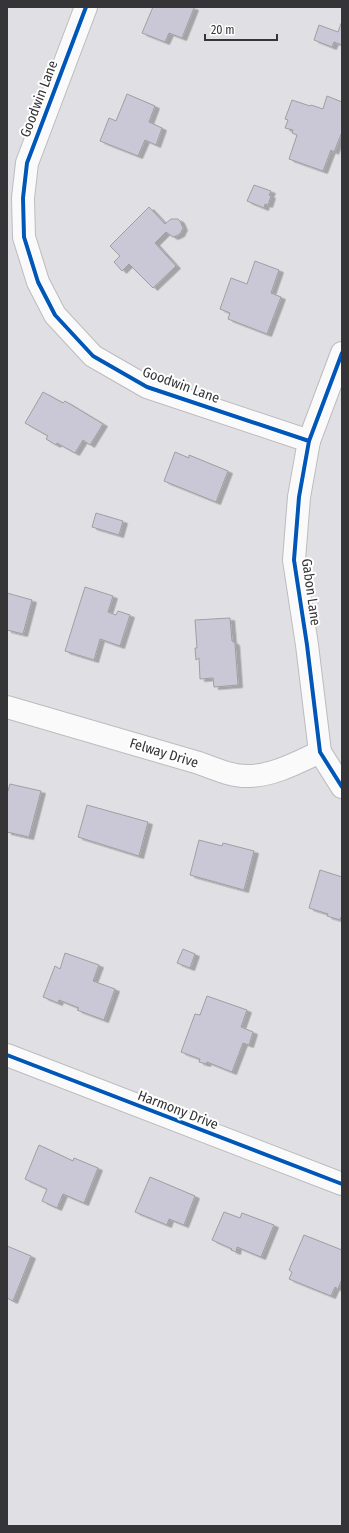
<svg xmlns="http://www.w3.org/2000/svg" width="349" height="1533" viewBox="0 0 349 1533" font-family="'Fira Sans Condensed',sans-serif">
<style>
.building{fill:#cac8d7;stroke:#9f9fa2;filter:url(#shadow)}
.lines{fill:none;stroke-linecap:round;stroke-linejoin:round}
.street-casing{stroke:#bcbcbf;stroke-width:24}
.street{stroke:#fafafb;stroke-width:22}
.cycleway-casing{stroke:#fff;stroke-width:6}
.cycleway{stroke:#0057b8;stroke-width:4}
.labels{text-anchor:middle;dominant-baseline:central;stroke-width:4;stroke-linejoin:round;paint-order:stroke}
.street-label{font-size:14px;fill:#353538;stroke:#fff}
</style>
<defs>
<filter id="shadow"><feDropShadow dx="4.5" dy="2.5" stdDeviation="0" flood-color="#0004"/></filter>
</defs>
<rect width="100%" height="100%" fill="#e0e0e4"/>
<g class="building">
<polygon points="153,7 192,7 194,8 182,38 169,33 165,42 142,33"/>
<polygon points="342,21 342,45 334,42 332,47 314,40 319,25 338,32"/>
<polygon points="127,94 155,106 149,122 162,128 156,145 145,140 138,156 100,141 109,118 116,121"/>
<polygon points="327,96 342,102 342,132 334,152 331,150 323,171 289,159 297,135 292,133 293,130 285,128 288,120 285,119 292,100 310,106 311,105 323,109"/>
<polygon points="254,185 271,191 269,195 271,196 268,205 265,204 264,208 247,201"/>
<polygon points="149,207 165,224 171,219 178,219 180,221 183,228 180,234 176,236 173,237 166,232 155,243 176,266 153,288 129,264 122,271 114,262 120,256 110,246"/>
<polygon points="255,261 279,270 271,293 281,297 267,334 228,319 230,313 220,309 231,278 247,284"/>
<polygon points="43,392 63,403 65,401 103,424 90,445 83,440 75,453 57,443 56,445 46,439 48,436 25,423"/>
<polygon points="175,452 189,458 189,455 228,471 216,502 164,481"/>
<polygon points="96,513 123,521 119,535 92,527"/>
<polygon points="85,587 113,596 108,612 116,615 118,611 130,615 120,646 100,639 94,660 65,651"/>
<polygon points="7,593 32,600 23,634 7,630"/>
<polygon points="230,618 232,641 235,643 238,685 214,687 213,678 200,679 199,658 196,660 195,648 197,648 195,620"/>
<polygon points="10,784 41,791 29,837 7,832 7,794"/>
<polygon points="87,805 148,822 139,856 78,837"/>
<polygon points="199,840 222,846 223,843 254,851 244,890 190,875"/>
<polygon points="320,870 342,877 342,917 341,917 340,920 327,916 328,914 309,908"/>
<polygon points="183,949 195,954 190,968 177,963"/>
<polygon points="65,953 99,965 93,981 115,989 104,1020 77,1010 79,1008 59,1000 58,1003 43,997 55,966 60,969"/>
<polygon points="207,996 247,1010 241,1027 253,1032 249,1045 243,1043 232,1072 207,1062 206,1064 199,1062 200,1059 181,1052 195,1014 200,1015"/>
<polygon points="39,1145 73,1161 74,1158 98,1168 84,1203 63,1194 57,1208 42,1201 47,1189 25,1179"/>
<polygon points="150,1177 195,1196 184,1225 169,1219 167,1225 135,1212"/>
<polygon points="224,1212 240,1218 242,1213 274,1225 261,1257 237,1247 236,1252 231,1250 232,1249 212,1240"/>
<polygon points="304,1235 342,1250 342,1279 338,1289 335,1287 331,1296 289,1279 292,1272 289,1270"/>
<polygon points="7,1246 31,1256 13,1301 7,1298"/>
</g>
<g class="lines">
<g class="street-casing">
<g id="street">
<polyline points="86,7 27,163 23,198 24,237 38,282 55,315 93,356 147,387 309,441"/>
<polyline points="342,353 309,441 299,497 294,560 307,645 320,752 342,787"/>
<path d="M7,707L199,763C215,769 233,777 250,776C275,775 298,762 320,752"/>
<polyline points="7,1055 342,1184"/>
</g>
</g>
<use href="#street" class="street"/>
<g class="cycleway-casing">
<g id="cycleway">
<polyline points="86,7 27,163 23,198 24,237 38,282 55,315 93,356 147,387 309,441"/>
<polyline points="342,353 309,441 299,497 294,560 307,645 320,752 342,787"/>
<polyline points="7,1055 342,1184"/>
</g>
</g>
<use href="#cycleway" class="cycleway"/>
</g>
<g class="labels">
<g class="street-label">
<text transform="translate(39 99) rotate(-69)">Goodwin Lane</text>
<text transform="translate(181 385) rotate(20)">Goodwin Lane</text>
<text transform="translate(311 592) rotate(82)">Gabon Lane</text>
<text transform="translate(164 753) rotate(17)">Felway Drive</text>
<text transform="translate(178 1110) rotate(21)">Harmony Drive</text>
</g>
</g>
<rect width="349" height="1533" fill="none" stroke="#353538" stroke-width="16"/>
<path d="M205 34v6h72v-6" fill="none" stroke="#353538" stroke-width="2"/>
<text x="211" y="34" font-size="12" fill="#353538" stroke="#ffffff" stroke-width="3" paint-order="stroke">20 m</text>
</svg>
